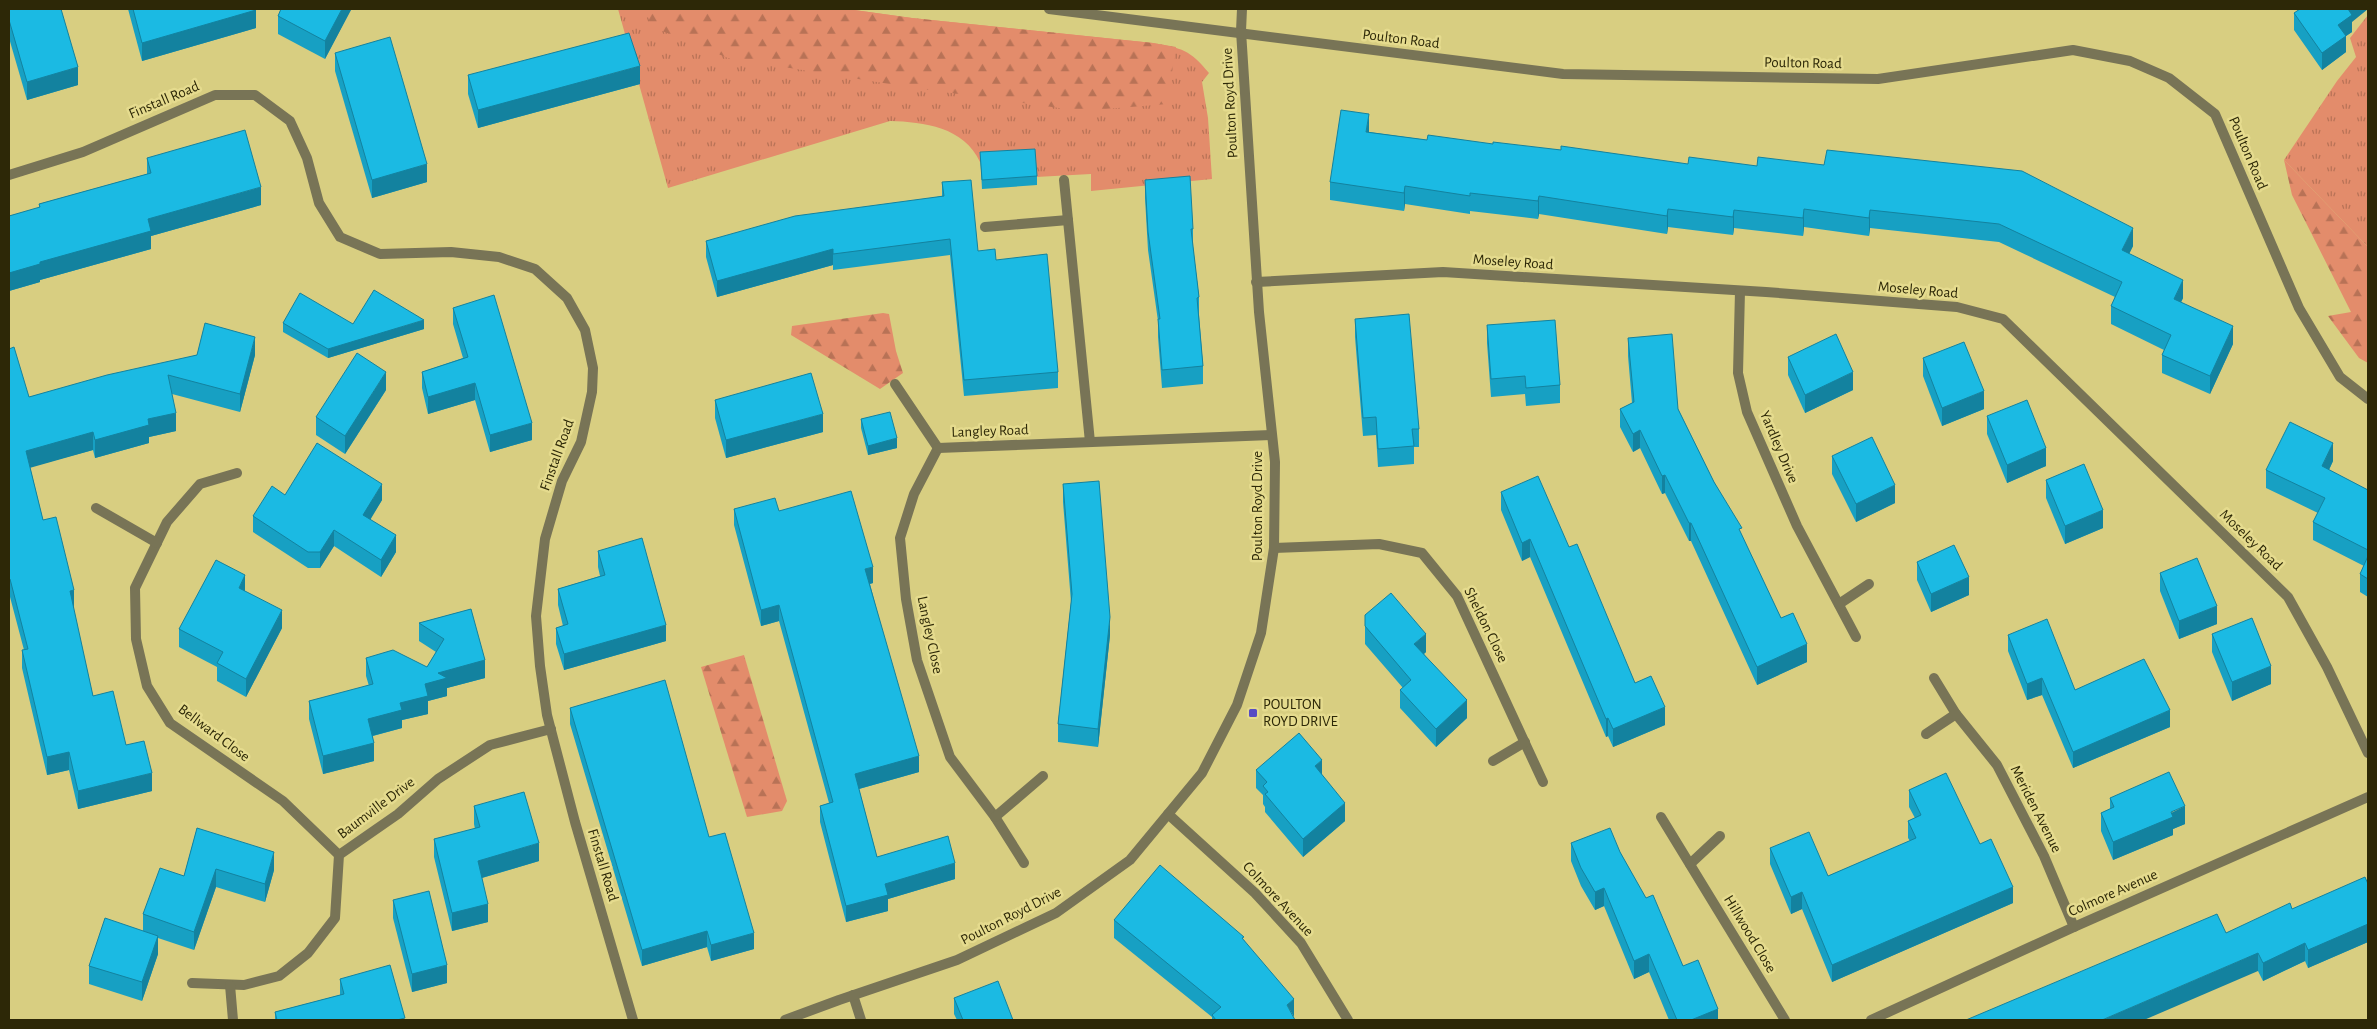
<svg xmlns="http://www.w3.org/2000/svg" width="2377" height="1029" viewBox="0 0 2377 1029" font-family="'Alegreya Sans',sans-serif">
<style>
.grass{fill:url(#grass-tufts)}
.forest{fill:url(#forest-firs)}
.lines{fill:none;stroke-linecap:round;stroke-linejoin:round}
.minor{stroke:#787456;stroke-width:10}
.tertiary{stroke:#787456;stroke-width:10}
.wall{fill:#17a0c3}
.shaded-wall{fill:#13829f}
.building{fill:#1bbae3;stroke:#13829f}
.poi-dot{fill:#574cc4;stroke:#e5db8e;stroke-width:2}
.labels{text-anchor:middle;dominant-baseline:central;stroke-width:5;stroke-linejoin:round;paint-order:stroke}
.street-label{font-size:15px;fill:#2d2807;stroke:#e5db8e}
.poi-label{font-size:15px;fill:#2d2807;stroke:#e5db8e;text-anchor:start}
</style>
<defs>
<pattern id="grass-tufts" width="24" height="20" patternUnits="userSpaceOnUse" patternTransform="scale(1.25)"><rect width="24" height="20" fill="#e38c6b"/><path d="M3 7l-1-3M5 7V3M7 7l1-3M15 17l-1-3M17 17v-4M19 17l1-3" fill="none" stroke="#b87256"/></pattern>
<pattern id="forest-firs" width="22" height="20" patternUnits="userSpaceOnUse" patternTransform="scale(1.25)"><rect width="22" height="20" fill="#e38c6b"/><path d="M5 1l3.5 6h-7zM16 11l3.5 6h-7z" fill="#b87256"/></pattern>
</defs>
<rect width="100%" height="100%" fill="#d8ce81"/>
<g class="grass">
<path d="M618,9H847L912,18L1153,43C1182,48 1190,50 1209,73L1202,82L1208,118L1212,179L1091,191V174L1036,177L1034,158L980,162C964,127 924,122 890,121L668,188Z"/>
<polygon points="2368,15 2368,247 2284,160 2337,81 2356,57 2350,38"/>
</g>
<g class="forest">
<polygon points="647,9 847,9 912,18 1153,43 1176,47 1167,104 1081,111 908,87 728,58 650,26"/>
<polygon points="2284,160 2368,247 2368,363 2359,358 2328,316 2351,312 2292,195"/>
<polygon points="883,313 889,314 896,351 903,373 880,389 791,335 792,326"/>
<polygon points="744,655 787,801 782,811 747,817 701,667"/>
</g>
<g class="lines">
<g class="minor">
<polyline points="9,175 83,152 215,95 255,95 290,121 307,158 319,203 340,237 380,254 451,252 499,257 535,269 567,298 585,330 593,368 592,392 581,442 562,481 545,539 536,616 540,666 547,715 575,822 633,1020"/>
<polyline points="1064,180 1090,442"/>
<polyline points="985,227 1068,220"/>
<polyline points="1256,282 1443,272 1766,292 1957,307 2003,319 2288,597 2327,667 2368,753"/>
<polyline points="1740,291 1738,373 1747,412 1797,526 1856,637"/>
<polyline points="895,384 938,448"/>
<polyline points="938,448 914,494 900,538 906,599 917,660 950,757 995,817 1024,863"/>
<polyline points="938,448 1271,435"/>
<polyline points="237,473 200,484 167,522 135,588 136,639 147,686 170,723 283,801 339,855"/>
<polyline points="96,508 157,543"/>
<polyline points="1274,548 1379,544 1422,553 1457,596 1543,782"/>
<polyline points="1839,604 1869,584"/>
<polyline points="1934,678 1956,714 1997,765 2044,856 2074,927"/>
<polyline points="1926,734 1956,714"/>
<polyline points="1493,761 1525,742"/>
<polyline points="1168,814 1255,893 1301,943 1348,1020"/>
<polyline points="995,817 1043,776"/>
<polyline points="1661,817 1785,1020"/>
<polyline points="1690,864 1720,836"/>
<polyline points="192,983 244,985 279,976 308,953 335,918 339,855 398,814 438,779 490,745 551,729"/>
<polyline points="230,985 233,1020"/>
<polyline points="853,995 861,1020"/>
<polyline points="785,1020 839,1000 957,960 1056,913 1130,860 1202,773 1237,705 1261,633 1274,548 1275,462 1259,312 1241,31 1242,9"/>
<polyline points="1871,1020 2074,927 2368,797"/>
</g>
<polyline class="tertiary" points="1049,9 1563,74 1878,79 2073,50 2130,61 2169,78 2215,114 2299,308 2340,377 2368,399"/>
</g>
<g class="wall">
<polygon points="9,9 78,85 27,100 9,38"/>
<polygon points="128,9 256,9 256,28 142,61"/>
<polygon points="351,9 325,59 278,34 278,16"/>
<polygon points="2294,13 2352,22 2352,32 2346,36 2346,52 2322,70 2294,30"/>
<polygon points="335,53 427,182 372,198 335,71"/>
<polygon points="468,75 640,84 478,128 468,94"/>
<polygon points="1369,132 1427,140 1493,144 1561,150 2133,246 2129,254 2183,298 2181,302 2233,344 2210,394 2162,373 2162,355 2164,350 2111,324 2111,306 2115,297 1999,242 1870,228 1869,236 1804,227 1803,236 1734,228 1733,235 1668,227 1667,234 1539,214 1538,219 1470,211 1470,214 1405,204 1404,211 1330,200 1330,182"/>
<polygon points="980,152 1037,176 1037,185 982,189"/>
<polygon points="147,158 261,205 151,236 151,249 40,280 40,282 9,291 9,216 39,208 39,204 147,174"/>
<polygon points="1145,180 1193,229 1193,247 1199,297 1199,315 1203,366 1203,384 1162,388 1158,337 1158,321 1148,250 1145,198"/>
<polygon points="942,182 978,251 996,260 1058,372 1058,388 964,396 950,255 833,270 833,265 717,297 706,257 706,241 942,196"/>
<polygon points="453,308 532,440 490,452 475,400 428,414 422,388 422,372 463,358 453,324"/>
<polygon points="1355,319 1419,429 1419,447 1414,447 1414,464 1378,467 1376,435 1363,436 1355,337"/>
<polygon points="283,323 353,324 424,329 328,358 283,332"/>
<polygon points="1487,325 1560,385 1560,403 1526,406 1525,394 1491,397 1487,343"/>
<polygon points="1628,338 1678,409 1714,482 1742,536 1781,618 1807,662 1757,685 1691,541 1689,541 1665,493 1662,494 1640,448 1633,452 1620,427 1620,409 1632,403 1628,356"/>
<polygon points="9,349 29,397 197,355 255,355 240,412 172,394 176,431 149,437 149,443 95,458 93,450 30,467 43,520 74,608 73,608 93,696 126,745 152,791 78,809 69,770 47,775 22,668 22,650 24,650 10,597 9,597"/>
<polygon points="1788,357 1853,390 1805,413 1788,375"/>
<polygon points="1923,358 1984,409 1942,426 1923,376"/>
<polygon points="386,390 345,454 316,435 316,417"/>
<polygon points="715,400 823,432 726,458 715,418"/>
<polygon points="1987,416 2046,466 2007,483 1987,434"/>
<polygon points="861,419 897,448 868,455 861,428"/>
<polygon points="1832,456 1895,503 1856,522 1832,474"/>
<polygon points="2333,461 2329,470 2368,490 2368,597 2360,592 2360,574 2364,566 2313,540 2313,522 2318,513 2266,488 2266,470"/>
<polygon points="2046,480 2103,528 2065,544 2046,498"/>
<polygon points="1063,484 1110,635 1098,747 1058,742 1058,724 1071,602 1063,502"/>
<polygon points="1501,492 1569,547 1635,683 1665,725 1613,747 1608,736 1606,737 1530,557 1522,561 1501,510"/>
<polygon points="285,495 382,500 370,519 396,552 381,577 334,546 320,568 308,568 253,532 253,516"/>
<polygon points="734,509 779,511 873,583 870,584 919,772 859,789 877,857 955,879 888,899 888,911 846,922 820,822 820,806 829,803 779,621 761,626 734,525"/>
<polygon points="598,551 666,641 564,670 556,644 556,628 563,626 558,605 558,589 600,576 598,567"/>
<polygon points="1917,562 1969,595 1931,612 1917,580"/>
<polygon points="2160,573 2217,624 2179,639 2160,591"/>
<polygon points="245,591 282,628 246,697 217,681 217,667 179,647 179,629"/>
<polygon points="471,609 485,678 447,688 447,696 428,701 428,714 402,720 402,728 373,736 374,761 323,774 309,719 309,701 369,686 366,676 366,658 427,667 436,652 419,641 419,623"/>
<polygon points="1365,615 1426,652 1424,654 1467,718 1436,747 1400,708 1400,690 1403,688 1365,644"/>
<polygon points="2212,634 2271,684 2232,701 2212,652"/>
<polygon points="2008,635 2075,690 2170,727 2073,768 2042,695 2027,700 2008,651"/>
<polygon points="570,708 709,837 754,949 711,961 707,947 642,966 570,724"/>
<polygon points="1256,770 1322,775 1345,821 1303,857 1265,812 1265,807 1263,804 1263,795 1256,788"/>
<polygon points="1909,790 1980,844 2013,903 1832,982 1802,909 1791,914 1770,864 1770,848 1828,876 1910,841 1908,838 1908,821 1915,818 1909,807"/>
<polygon points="2110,798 2185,824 2173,829 2173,835 2113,860 2101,831 2101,813 2110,809"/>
<polygon points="474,806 539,861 482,878 488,922 452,931 434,857 434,839 475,829 474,824"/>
<polygon points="197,828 274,870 265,902 216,887 194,950 158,938 158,954 142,1001 89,984 89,966 143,931 143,914 184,876"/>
<polygon points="1571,843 1620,852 1683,966 1718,1020 1669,1020 1649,972 1634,979 1604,906 1595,910 1581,886 1571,861"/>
<polygon points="2368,884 2368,942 2308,968 2305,961 2263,981 2258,971 2226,933 2292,909"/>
<polygon points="393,900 447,983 412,992 393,918"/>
<polygon points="1114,920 1244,940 1295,1020 1212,1020 1212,1017 1114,938"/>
<polygon points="340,979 405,1020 275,1020 275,1012 340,995"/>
<polygon points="954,998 1013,1020 957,1020 954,1014"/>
</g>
<g class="shaded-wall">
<polygon points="342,9 351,9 351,10 325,59 325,41"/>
<polygon points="2348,9 2368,9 2352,22 2352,32 2346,36 2346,52 2322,70 2322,53"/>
<polygon points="256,10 256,28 142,61 142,43"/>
<polygon points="640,66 640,84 478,128 478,110"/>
<polygon points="78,67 78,85 27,100 27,82"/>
<polygon points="1369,114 1369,133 1366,132"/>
<polygon points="427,164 427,182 372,198 372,180"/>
<polygon points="1405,186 1405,204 1404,211 1404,193"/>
<polygon points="261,187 261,205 151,236 151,249 40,280 40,282 9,291 9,273 40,262 148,219"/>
<polygon points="1539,196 1539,214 1538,219 1538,201"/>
<polygon points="1668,209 1668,227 1667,234 1667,216"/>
<polygon points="1804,209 1804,227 1803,236 1803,218"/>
<polygon points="1734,210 1734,228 1733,235 1733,217"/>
<polygon points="1870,210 1870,228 1869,236 1869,218"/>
<polygon points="2133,228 2133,246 2122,268 2122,250"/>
<polygon points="833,249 833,265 717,297 717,281"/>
<polygon points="2183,280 2183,298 2174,317 2174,299"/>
<polygon points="424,320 424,329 328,358 328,349"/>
<polygon points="2233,326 2233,344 2210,394 2210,376"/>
<polygon points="255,337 255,355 240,412 240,394"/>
<polygon points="386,372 386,390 345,454 345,436"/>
<polygon points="1853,372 1853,390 1805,413 1805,395"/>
<polygon points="475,383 475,400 428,414 428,397"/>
<polygon points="1984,391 1984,409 1942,426 1942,408"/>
<polygon points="176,413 176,431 149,437 149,443 95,458 95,440 148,419"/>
<polygon points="823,414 823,432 726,458 726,440"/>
<polygon points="532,423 532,440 490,452 490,435"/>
<polygon points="1640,430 1640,448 1633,452 1633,434"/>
<polygon points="93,432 93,450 26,469 26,451"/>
<polygon points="897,438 897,448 868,455 868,446"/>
<polygon points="2333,443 2333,461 2322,484 2322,466"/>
<polygon points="2046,448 2046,466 2007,483 2007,465"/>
<polygon points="1665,475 1665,493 1662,494 1662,476"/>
<polygon points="382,484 382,500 363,532 363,515"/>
<polygon points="1895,485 1895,503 1856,522 1856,504"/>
<polygon points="2103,510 2103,528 2065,544 2065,526"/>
<rect x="1689" y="523" width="2" height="18"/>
<polygon points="334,530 334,546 320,568 320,552"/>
<polygon points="396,535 396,552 381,577 381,560"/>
<polygon points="1530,539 1530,557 1522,561 1522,543"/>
<polygon points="873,567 873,583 865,585 865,569"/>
<polygon points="245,575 245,593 239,588"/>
<polygon points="1969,577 1969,595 1931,612 1931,594"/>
<polygon points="74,590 74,608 70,609 70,591"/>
<polygon points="779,605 779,621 761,626 761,610"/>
<polygon points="2217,606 2217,624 2179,639 2179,621"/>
<polygon points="282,610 282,628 246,697 246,679"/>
<polygon points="1110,617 1110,635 1098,747 1098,729"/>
<polygon points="666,625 666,641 564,670 564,654"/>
<polygon points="1426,634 1426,652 1414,662 1414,644"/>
<polygon points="1807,644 1807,662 1757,685 1757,667"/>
<polygon points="485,660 485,678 447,688 447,696 428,701 428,714 402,720 402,728 368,737 368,719 400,703 438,673"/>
<polygon points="2271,666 2271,684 2232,701 2232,682"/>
<polygon points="2042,678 2042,695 2027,700 2027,684"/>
<polygon points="1467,700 1467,718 1436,747 1436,729"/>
<polygon points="1665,707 1665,725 1613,747 1613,729"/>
<polygon points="2170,710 2170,727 2073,768 2073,752"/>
<polygon points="1608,718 1608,736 1606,737 1606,719"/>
<polygon points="374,743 374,761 323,774 323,756"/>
<polygon points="69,752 69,770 47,775 47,757"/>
<polygon points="919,756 919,772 855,790 855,774"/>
<polygon points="1322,760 1322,778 1315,766"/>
<polygon points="152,773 152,791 78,809 78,791"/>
<polygon points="1345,803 1345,821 1303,857 1303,839"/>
<polygon points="2185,806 2185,824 2173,829 2173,835 2113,860 2113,842"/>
<polygon points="539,843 539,861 478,879 478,861"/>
<polygon points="274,852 274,870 265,902 265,884"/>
<polygon points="955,863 955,879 888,899 888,911 846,922 846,906 885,884"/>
<polygon points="216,869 216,887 194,950 194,932"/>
<polygon points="2013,887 2013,903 1832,982 1832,965"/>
<polygon points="1604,888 1604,906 1595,910 1595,892"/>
<polygon points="1802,892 1802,909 1791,914 1791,897"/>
<polygon points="488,904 488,922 452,931 452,913"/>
<polygon points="2368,924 2368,942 2308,968 2308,950"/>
<polygon points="707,931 707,947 642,966 642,950"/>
<polygon points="754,933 754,949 711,961 711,945"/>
<polygon points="158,936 158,954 142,1001 142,982"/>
<polygon points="2305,943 2305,961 2263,981 2263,963"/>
<polygon points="2258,953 2258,971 2144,1020 2102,1020"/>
<polygon points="1649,954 1649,972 1634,979 1634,961"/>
<polygon points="447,965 447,983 412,992 412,974"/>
<polygon points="1294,999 1294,1017 1287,1005"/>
<polygon points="1718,1009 1718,1020 1691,1020"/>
</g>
<g class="building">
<polygon points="9,9 61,9 78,67 27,82 9,20"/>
<polygon points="133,9 256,9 256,10 142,43"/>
<polygon points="281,9 342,9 325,41 278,16"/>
<polygon points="2300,9 2348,9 2352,15 2338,25 2346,36 2322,53 2294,13"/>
<polygon points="629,33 640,66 478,110 468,75"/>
<polygon points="390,37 427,164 372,180 335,53"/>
<polygon points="1341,110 1369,114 1366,132 1427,140 1428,135 1493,144 1493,142 1561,150 1561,146 1688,164 1689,157 1757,166 1758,157 1824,165 1827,150 2022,171 2133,228 2122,250 2183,280 2174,299 2233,326 2210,376 2162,355 2171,335 2111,306 2122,282 1999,224 1870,210 1869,218 1804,209 1803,218 1734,210 1733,217 1668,209 1667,216 1539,196 1538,201 1470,193 1470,196 1405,186 1404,193 1330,182"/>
<polygon points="245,130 261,187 148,219 151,231 40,262 40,264 9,273 9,216 40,207 39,204 151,173 147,158"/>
<polygon points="1035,149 1037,176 982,180 980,152"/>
<polygon points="1190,176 1193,229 1191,229 1199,297 1197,298 1203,366 1162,370 1158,319 1160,319 1148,232 1145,180"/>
<polygon points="971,180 978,251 995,249 996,260 1047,254 1058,372 964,380 950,239 833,254 833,249 717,281 706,241 795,216 944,196 942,182"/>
<polygon points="374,290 424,320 328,349 283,323 300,293 353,324"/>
<polygon points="494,295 532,423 490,435 475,383 428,397 422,372 468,357 453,308"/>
<polygon points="1409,314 1419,429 1412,429 1414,446 1378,449 1376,417 1363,418 1355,319"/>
<polygon points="1555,320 1560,385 1526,388 1525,376 1491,379 1487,325"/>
<polygon points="205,323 255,337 240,394 168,375 176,413 148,419 149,425 95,440 93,432 26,451 43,520 56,517 74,590 70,591 93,696 113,691 126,745 144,741 152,773 78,791 69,752 47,757 22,650 28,649 10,579 9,579 9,349 14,347 29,397 107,375 197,355"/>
<polygon points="1672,334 1678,409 1714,482 1742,528 1739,529 1781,618 1793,613 1807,644 1757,667 1691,523 1689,523 1665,475 1662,476 1640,430 1633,434 1620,409 1634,402 1628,338"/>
<polygon points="1836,334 1853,372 1805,395 1788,357"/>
<polygon points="1964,342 1984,391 1942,408 1923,358"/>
<polygon points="357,353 386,372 345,436 316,417"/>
<polygon points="811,373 823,414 726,440 715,400"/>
<polygon points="2027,400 2046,448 2007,465 1987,416"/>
<polygon points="890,412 897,438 868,446 861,419"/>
<polygon points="2290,422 2333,443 2322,466 2368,490 2368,550 2313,522 2325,498 2266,470"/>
<polygon points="1872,437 1895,485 1856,504 1832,456"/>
<polygon points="317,443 382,484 363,515 396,535 381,560 334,530 320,552 308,552 253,516 272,486 285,495"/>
<polygon points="2084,464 2103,510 2065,526 2046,480"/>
<polygon points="1538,476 1569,547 1577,544 1635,683 1651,676 1665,707 1613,729 1608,718 1606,719 1530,539 1522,543 1501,492"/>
<polygon points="1099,481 1110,617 1098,729 1058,724 1072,594 1063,484"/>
<polygon points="851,491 873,567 865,569 919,756 855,774 877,857 948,836 955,863 885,884 888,895 846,906 820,806 833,802 779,605 761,610 734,509 775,498 779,511"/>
<polygon points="642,538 666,625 564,654 556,628 568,624 558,589 605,575 598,551"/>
<polygon points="1954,545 1969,577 1931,594 1917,562"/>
<polygon points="2368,556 2368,579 2360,574"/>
<polygon points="2197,558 2217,606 2179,621 2160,573"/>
<polygon points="216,560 245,575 239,588 282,610 246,679 217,663 223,652 179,629"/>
<polygon points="1391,593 1426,634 1414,644 1467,700 1436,729 1400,690 1411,680 1365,626 1365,615"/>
<polygon points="471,609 485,660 438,673 447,678 425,684 428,696 400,703 402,710 368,719 374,743 323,756 309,701 373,684 366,658 393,650 427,667 444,639 419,623"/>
<polygon points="2252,618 2271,666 2232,682 2212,634"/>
<polygon points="2047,619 2075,690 2144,659 2170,710 2073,752 2042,678 2027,684 2008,635"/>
<polygon points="665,680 709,837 725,833 754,933 711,945 707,931 642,950 570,708"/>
<polygon points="1299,733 1322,760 1315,766 1345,803 1303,839 1265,794 1268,792 1263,786 1267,782 1256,770"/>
<polygon points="2169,772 2185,806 2171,812 2173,817 2113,842 2101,813 2114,807 2110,798"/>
<polygon points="1946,773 1980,844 1991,839 2013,887 1832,965 1802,892 1791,897 1770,848 1809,832 1828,876 1916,838 1908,821 1921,815 1909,790"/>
<polygon points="524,792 539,843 478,861 488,904 452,913 434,839 480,827 474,806"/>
<polygon points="197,828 274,852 265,884 216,869 194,932 143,914 160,868 184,876"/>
<polygon points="1610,828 1620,852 1646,898 1653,895 1683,966 1698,960 1718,1009 1691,1020 1677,1020 1649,954 1634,961 1604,888 1595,892 1581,868 1571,843"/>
<polygon points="1160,865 1244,937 1242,938 1294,999 1287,1005 1295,1020 1216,1020 1212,1015 1221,1007 1114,920"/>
<polygon points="2365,877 2368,884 2368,924 2308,950 2305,943 2263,963 2258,953 2102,1020 1966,1020 2217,914 2226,933 2290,903 2292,909"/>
<polygon points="429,891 447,965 412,974 393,900"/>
<polygon points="105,918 158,936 142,982 89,966"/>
<polygon points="390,965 405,1018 397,1020 277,1020 275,1012 344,994 340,979"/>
<polygon points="998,981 1013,1020 963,1020 954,998"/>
</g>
<rect class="poi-dot" x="1248" y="708" width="10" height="10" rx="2.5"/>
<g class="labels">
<g class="street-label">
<text transform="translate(1401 39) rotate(7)">Poulton Road</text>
<text transform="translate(1803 63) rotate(1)">Poulton Road</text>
<text transform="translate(164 100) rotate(-23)">Finstall Road</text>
<text transform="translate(1230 103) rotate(-93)">Poulton Royd Drive</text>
<text transform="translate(2248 153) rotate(67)">Poulton Road</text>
<text transform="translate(1513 262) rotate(4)">Moseley Road</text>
<text transform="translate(1918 290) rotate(5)">Moseley Road</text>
<text transform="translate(990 431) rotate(-2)">Langley Road</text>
<text transform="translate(1779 447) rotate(67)">Yardley Drive</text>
<text transform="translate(557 455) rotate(-70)">Finstall Road</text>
<text transform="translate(1257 506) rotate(-90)">Poulton Royd Drive</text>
<text transform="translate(2251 540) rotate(44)">Moseley Road</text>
<text transform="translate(1486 625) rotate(64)">Sheldon Close</text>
<text transform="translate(930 635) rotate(78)">Langley Close</text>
<text transform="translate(214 733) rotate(37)">Bellward Close</text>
<text transform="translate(376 808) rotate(-37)">Baumville Drive</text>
<text transform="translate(2036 809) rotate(63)">Meriden Avenue</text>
<text transform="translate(603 865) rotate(73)">Finstall Road</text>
<text transform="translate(2113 893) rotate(-24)">Colmore Avenue</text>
<text transform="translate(1278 899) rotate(47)">Colmore Avenue</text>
<text transform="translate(1011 916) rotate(-27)">Poulton Royd Drive</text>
<text transform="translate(1750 934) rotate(59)">Hillwood Close</text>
</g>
<g class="poi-label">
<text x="1263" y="704">POULTON<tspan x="1263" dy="17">ROYD DRIVE</tspan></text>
</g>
</g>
<rect width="2377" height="1029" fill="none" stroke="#2d2807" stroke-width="20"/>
</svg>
